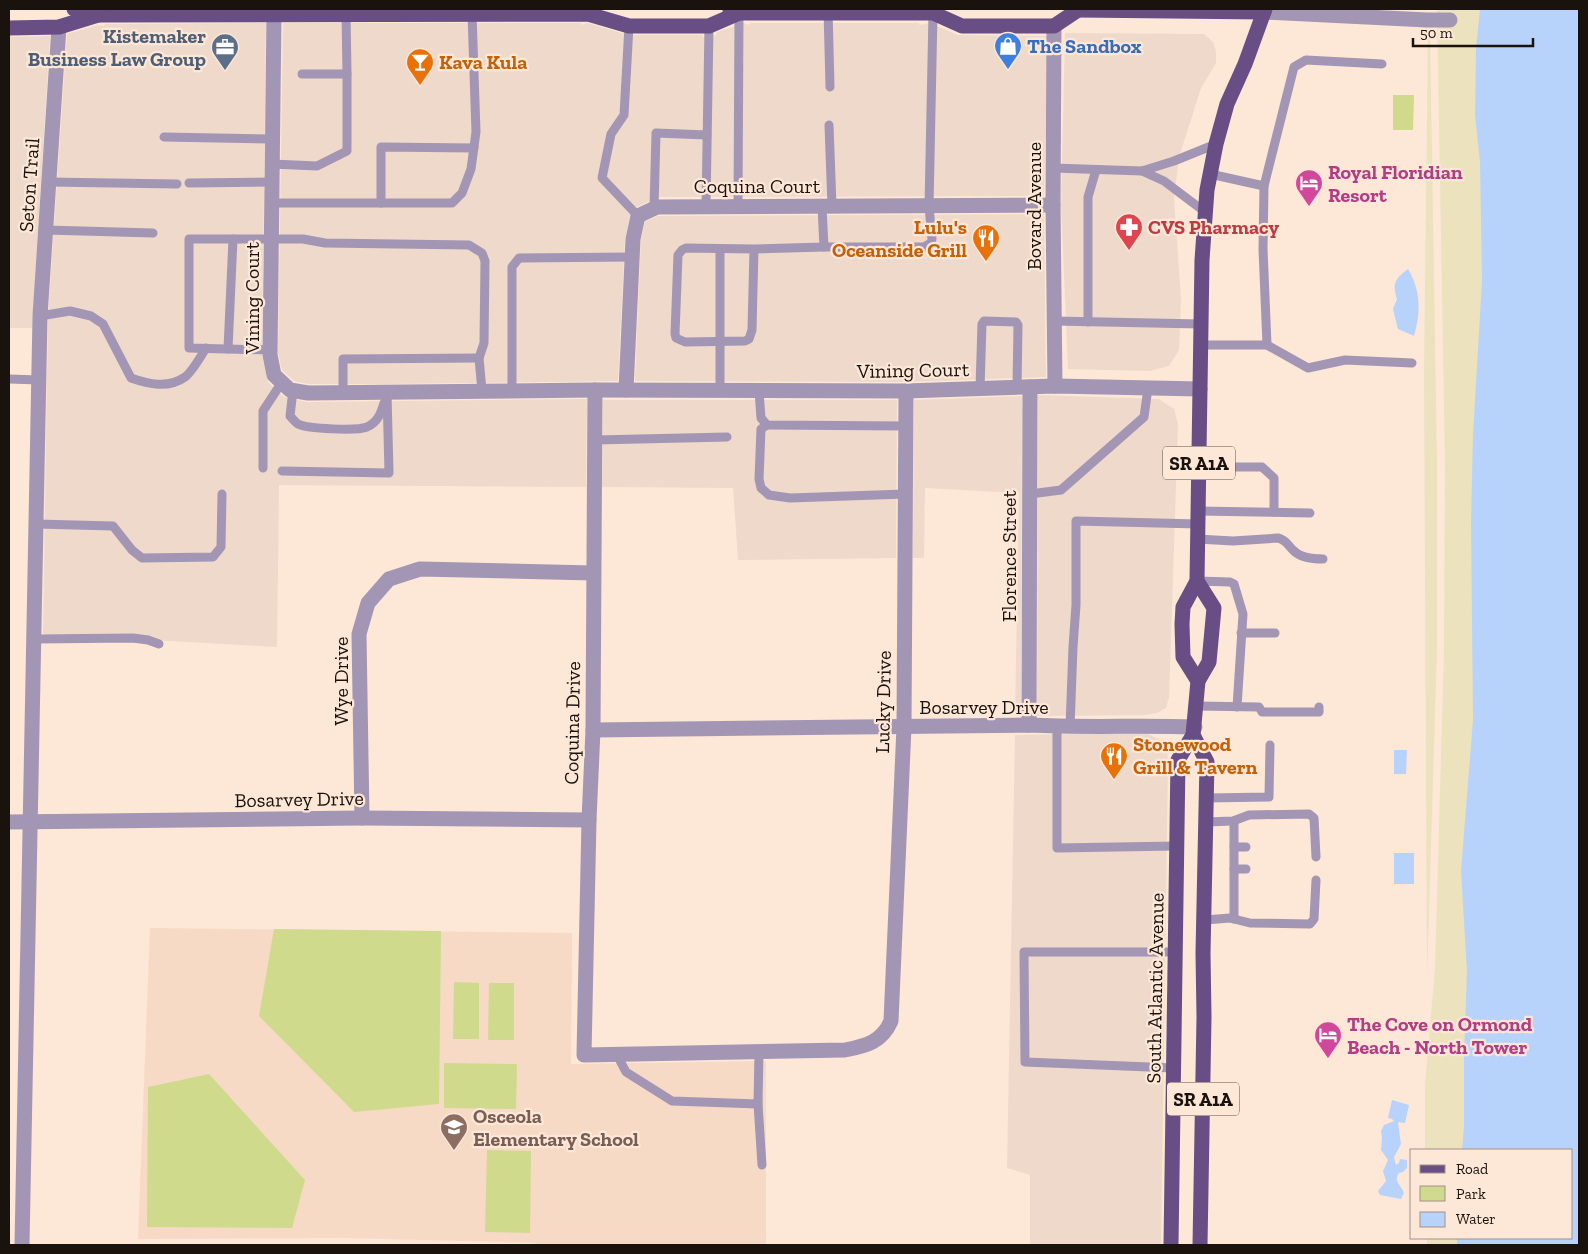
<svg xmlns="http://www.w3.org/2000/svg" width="1588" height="1254" viewBox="0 0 1588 1254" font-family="'Zilla Slab',serif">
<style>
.commercial{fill:#eed9cb}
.built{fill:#f6dac5}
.green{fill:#d0da8c}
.sand{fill:#ece2bd}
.water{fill:#b8d3fb}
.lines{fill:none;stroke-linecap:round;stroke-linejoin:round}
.lane{stroke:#a396b4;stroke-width:9}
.street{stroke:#a396b4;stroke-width:15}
.primary{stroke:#684e84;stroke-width:15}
.labels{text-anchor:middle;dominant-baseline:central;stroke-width:4.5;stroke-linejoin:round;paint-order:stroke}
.shield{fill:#fde7d7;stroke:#5d524a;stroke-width:1}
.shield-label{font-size:19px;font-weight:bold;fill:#19120d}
.service-label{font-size:20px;font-weight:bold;fill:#4e5e75;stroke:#fde7d7;text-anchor:end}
.shop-label{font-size:20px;font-weight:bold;fill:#366cbe;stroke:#fde7d7;text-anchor:start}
.food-label{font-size:20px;font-weight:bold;fill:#c56008;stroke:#fde7d7;text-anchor:start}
.hotel-label{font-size:20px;font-weight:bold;fill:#b23c85;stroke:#fde7d7;text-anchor:start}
.street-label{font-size:20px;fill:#19120d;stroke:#fde7d7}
.health-label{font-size:20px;font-weight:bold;fill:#be3a42;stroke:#fde7d7;text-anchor:start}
.education-label{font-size:20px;font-weight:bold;fill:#785e54;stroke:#fde7d7;text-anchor:start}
</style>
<rect width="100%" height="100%" fill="#fde7d7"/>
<g class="commercial">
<polygon points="266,23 262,356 268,382 284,397 307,402 587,399 586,487 279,485 277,647 43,634 48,316 67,34 98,25 104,26 105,24"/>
<polygon points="283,23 581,23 581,25 587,23 629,35 702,35 703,37 716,35 717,32 744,23 749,25 750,23 919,23 919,25 930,23 958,35 1048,36 1044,196 657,197 635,208 630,215 625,238 618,381 387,384 309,384 294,381 282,370 278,353"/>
<polygon points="1065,33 1204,34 1213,42 1216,52 1216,63 1201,88 1179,157 1174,198 1181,300 1179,350 1169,366 1149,371 1068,369 1061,205"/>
<polygon points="50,36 32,328 9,328 9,37"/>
<polygon points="1044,214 1046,377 906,382 635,381 641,240 645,222 658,216"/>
<polygon points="1038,395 1159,399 1174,409 1178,424 1169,697 1166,708 1157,713 1144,715 1037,716"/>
<polygon points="1022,396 1021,716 1015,716 1019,493 925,488 924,558 913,558 914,400"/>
<polygon points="603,400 897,400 896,558 738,560 733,488 602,487"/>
<polygon points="1145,733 1161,740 1167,750 1168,761 1161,1242 1160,1245 1030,1245 1030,1175 1007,1168 1015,735"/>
</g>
<polygon class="built" points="150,928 572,933 571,1064 766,1061 766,1245 535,1245 535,1243 345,1238 138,1239"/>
<g class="green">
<polygon points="1393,95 1414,95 1413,130 1393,130"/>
<polygon points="274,929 441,931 439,1104 354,1112 259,1016"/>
<polygon points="454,982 479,983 479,1039 453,1039"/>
<polygon points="489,983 514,983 514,1040 488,1040"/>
<polygon points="444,1063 517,1064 516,1109 444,1108"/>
<polygon points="209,1074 305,1180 292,1228 147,1227 148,1087"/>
<polygon points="487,1150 531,1151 530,1233 485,1232"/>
</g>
<g class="sand">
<polygon points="1437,9 1539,9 1518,1150 1425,1150 1425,1085 1435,969 1444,648 1445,463"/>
<polygon points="1428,30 1430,30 1437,464 1437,648 1427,979 1424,373"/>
<rect x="1427" y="1238" width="91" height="7"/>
</g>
<g class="water">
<polygon points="1480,9 1579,9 1579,1245 1457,1245 1457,1238 1572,1238 1572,1150 1462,1150 1464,1125 1464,1055 1467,972 1461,871 1473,720 1471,522 1473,434 1482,281 1480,162 1475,115 1476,48"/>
<path d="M1408,269C1421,291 1421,312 1414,336L1398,329L1393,309L1397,299C1392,283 1395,279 1408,269Z"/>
<polygon points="1394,750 1407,750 1406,774 1394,774"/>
<rect x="1394" y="853" width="20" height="31"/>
<path d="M1392,1100L1409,1105L1405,1123L1398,1122L1401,1144L1394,1157L1396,1165L1399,1163L1400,1159L1407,1160V1168L1403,1172L1399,1173C1393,1181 1401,1185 1404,1193L1401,1199L1380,1195L1378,1191L1386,1181L1383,1171L1388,1160L1381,1150L1382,1138L1381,1131L1384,1125L1394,1121L1392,1119L1388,1118Z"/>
</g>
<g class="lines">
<g class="lane">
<polyline points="828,9 830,87"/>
<polyline points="629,26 624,115 611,134 602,178 638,216"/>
<polyline points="302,74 347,74 346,14"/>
<polyline points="829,125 832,206"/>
<polyline points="164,137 273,139"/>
<polyline points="272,164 317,166 347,151 347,74"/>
<polyline points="1053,168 1142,171"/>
<polyline points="1210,174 1264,186 1294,67 1306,60 1382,64"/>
<polyline points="49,182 177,184"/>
<polyline points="189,183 272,182"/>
<polyline points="1264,186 1263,249 1267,345"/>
<polyline points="272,203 452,203 462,193 471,169 476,132 472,14"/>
<polyline points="381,203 381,147 474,148"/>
<polyline points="706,206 709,26"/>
<polyline points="738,206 739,13"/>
<polyline points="654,208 656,133 707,135"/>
<polyline points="1205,212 1164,181 1142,171 1174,161 1216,144"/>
<polyline points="46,230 153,233"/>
<polyline points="824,247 924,247 931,243 932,239 929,206 933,13"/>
<polyline points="720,249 720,391"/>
<polyline points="754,249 752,330 749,339 745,341 685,342 676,338 675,334 678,255 682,250 686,248 754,249 824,247 822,207"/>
<path d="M40,316L70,311L91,316L103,324L131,378C148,384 168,389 185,377C192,372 201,356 206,348"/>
<polyline points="1054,321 1201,324"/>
<polyline points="1088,322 1088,197 1096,170"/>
<polyline points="1200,345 1267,345 1308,368 1345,360 1412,363"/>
<polyline points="228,349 233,239"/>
<polyline points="270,350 189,348 189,239 303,239 325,243 469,245 482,253 485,261 484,343 479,358 482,391"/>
<polyline points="9,379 39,380"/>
<polyline points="980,388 982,324 984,321 1016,322 1018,325 1017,387"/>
<path d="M293,390L290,416C292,418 295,422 298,424C308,429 357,431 367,427C378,422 381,413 384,403"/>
<polyline points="512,391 512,267 519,258 632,257"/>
<polyline points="759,391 761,418 767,425 905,426"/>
<polyline points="343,392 343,359 479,358"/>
<polyline points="767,425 761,429 759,479 761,488 769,495 790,498 905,494"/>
<polyline points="595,440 727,437"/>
<polyline points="1199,467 1262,467 1274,478 1274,512"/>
<polyline points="263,468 263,411 282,382"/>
<polyline points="282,471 389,473 387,393"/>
<polyline points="1030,494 1061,490 1144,417 1148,388"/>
<polyline points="1198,511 1310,513"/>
<polyline points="37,524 113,526 132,550 142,558 213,557 221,547 222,494"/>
<path d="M1197,539L1233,541L1278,538C1287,540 1288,546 1294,551C1301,558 1314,559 1323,559"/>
<polyline points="1197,581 1230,582 1234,584 1243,614 1237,707"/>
<polyline points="1241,633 1275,633"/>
<polyline points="35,639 133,638 148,640 159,644"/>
<polyline points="1197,706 1259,707 1262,712 1319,712 1319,707"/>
<polyline points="1057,727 1057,848 1176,846"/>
<polyline points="1070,727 1073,647 1076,605 1076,521 1198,524"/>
<polyline points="1207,798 1269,797 1270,745"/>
<polyline points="1234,821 1234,919"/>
<polyline points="1206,822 1233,821 1249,815 1309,814 1314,818 1316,857"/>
<polyline points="1234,847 1246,847"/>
<polyline points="1234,869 1246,869"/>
<polyline points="1205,920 1230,918 1250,923 1310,924 1314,919 1316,880"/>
<polyline points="617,1055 626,1072 672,1101 758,1104 759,1052"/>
<polyline points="1174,1068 1025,1062 1024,952 1176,952"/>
<polyline points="758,1104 762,1165"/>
</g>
<g class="street">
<polyline points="1264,12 1427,20 1450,20"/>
<polyline points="274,14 270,355 274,375 290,390 308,393 595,390 906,391 1055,386 1200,389"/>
<polyline points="1054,26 1053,205 1055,386"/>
<path d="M595,390L593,730L589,820L584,1055L845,1050C866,1046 882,1042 891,1021L904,727L906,391"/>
<polyline points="626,390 633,239 638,216 657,207 1053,205"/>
<polyline points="1029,725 1030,387"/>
<path d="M593,730L1029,725C1084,728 1139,725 1195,727"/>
<polyline points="362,818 359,634 368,603 389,579 420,569 593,573"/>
<polyline points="9,822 362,818 589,820"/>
<polyline points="22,1245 40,316 59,27"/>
</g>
<g class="primary">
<polyline points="74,9 99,15 588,14 629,26 709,26 739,13"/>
<polyline points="1075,9 1078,10 1264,12"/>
<polyline points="730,10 739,13 933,13 962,26 1054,26 1078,10"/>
<polyline points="9,28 59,27 98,15"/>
<polyline points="1198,681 1183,657 1182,624 1183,607 1197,581 1202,260 1207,190 1216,144 1227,104 1245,64 1265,9"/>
<polyline points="1193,735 1207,762 1203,953 1204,1017 1200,1245"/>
<polyline points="1171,1245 1178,760 1193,735 1198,681 1209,662 1214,608 1197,581"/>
</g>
</g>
<defs>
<g id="shop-pin" transform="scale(1.4375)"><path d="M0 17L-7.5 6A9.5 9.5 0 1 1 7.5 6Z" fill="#3f7fe0" stroke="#fde7d7"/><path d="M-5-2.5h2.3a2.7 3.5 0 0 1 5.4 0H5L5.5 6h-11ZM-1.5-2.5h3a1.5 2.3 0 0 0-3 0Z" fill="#fff"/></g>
<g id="office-pin" transform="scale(1.4375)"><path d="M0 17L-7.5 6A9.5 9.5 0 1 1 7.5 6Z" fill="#5c6f8a" stroke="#fde7d7"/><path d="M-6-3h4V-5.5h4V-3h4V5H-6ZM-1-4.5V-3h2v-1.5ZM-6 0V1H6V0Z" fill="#fff"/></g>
<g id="bar-pin" transform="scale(1.4375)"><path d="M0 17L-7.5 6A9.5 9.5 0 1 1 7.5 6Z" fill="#e8710a" stroke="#fde7d7"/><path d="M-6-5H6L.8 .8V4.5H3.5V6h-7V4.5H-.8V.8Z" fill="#fff"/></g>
<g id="hotel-pin" transform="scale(1.4375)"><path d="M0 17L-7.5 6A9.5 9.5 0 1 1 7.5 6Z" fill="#d1479c" stroke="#fde7d7"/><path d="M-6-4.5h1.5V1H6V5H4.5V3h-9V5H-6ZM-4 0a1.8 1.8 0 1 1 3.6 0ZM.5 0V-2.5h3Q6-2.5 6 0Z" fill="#fff"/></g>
<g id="pharmacy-pin" transform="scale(1.4375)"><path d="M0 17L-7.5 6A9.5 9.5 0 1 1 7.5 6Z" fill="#e0444e" stroke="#fde7d7"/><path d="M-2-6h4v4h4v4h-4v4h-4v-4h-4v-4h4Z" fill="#fff"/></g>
<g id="restaurant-pin" transform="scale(1.4375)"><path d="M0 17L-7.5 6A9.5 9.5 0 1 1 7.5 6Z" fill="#e8710a" stroke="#fde7d7"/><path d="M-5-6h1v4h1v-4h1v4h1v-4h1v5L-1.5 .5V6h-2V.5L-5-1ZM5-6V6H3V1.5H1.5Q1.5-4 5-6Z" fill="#fff"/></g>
<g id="school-pin" transform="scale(1.4375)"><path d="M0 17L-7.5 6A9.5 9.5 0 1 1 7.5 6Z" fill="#8d6e63" stroke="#fde7d7"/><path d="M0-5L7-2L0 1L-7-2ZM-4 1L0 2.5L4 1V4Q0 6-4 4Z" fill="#fff"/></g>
</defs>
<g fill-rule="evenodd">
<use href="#shop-pin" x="1008" y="46"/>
<use href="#office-pin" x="225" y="47"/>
<use href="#bar-pin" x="420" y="62"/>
<use href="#hotel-pin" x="1309" y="183"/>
<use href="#pharmacy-pin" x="1129" y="227"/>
<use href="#restaurant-pin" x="986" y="238"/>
<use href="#restaurant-pin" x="1114" y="756"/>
<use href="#hotel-pin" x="1328" y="1035"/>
<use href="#school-pin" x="454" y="1127"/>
</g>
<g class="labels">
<g class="shield">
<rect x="1163" y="446.5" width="72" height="33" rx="4"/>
<rect x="1167" y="1082.5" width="72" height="33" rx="4"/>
</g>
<g class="shield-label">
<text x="1199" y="463">SR A1A</text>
<text x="1203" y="1099">SR A1A</text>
</g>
<g class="service-label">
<text x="206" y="36">Kistemaker<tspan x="206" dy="23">Business Law Group</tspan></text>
</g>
<g class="shop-label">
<text x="1027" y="46">The Sandbox</text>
</g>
<g class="food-label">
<text x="439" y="62">Kava Kula</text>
<text x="967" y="227" text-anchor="end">Lulu's<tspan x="967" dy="23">Oceanside Grill</tspan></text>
<text x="1133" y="744">Stonewood<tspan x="1133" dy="23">Grill &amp; Tavern</tspan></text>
</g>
<g class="hotel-label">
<text x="1328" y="172">Royal Floridian<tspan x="1328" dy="23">Resort</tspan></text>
<text x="1347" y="1024">The Cove on Ormond<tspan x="1347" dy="23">Beach - North Tower</tspan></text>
</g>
<g class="street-label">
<text transform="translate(29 185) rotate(-86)">Seton Trail</text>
<text x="757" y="186">Coquina Court</text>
<text transform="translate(1034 206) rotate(-90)">Bovard Avenue</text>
<text transform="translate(252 298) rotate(-90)">Vining Court</text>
<text transform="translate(913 370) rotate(-1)">Vining Court</text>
<text transform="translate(1009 556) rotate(-90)">Florence Street</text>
<text transform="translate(341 681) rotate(-90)">Wye Drive</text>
<text transform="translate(883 702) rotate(-89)">Lucky Drive</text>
<text x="984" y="707">Bosarvey Drive</text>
<text transform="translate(572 723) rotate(-89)">Coquina Drive</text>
<text transform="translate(299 799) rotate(-1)">Bosarvey Drive</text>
<text transform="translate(1155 988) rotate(-89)">South Atlantic Avenue</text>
</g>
<g class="health-label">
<text x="1148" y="227">CVS Pharmacy</text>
</g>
<g class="education-label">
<text x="473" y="1116">Osceola<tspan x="473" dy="23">Elementary School</tspan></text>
</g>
</g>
<rect width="1588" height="1254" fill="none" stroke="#19120d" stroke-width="20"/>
<rect x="1410" y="1149" width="162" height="90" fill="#fde7d7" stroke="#a29286"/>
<rect x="1420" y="1165" width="25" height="8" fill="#684e84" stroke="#a29286"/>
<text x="1456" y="1174" font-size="15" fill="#19120d">Road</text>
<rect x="1420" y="1186" width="25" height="15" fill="#d0da8c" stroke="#a29286"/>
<text x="1456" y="1199" font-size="15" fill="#19120d">Park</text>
<rect x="1420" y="1212" width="25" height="15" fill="#b8d3fb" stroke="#a29286"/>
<text x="1456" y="1224" font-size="15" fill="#19120d">Water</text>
<path d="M1413 38v8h120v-8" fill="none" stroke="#19120d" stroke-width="2.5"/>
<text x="1420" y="38" font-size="15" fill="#19120d" stroke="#fde7d7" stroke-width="4" paint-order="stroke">50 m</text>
</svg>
